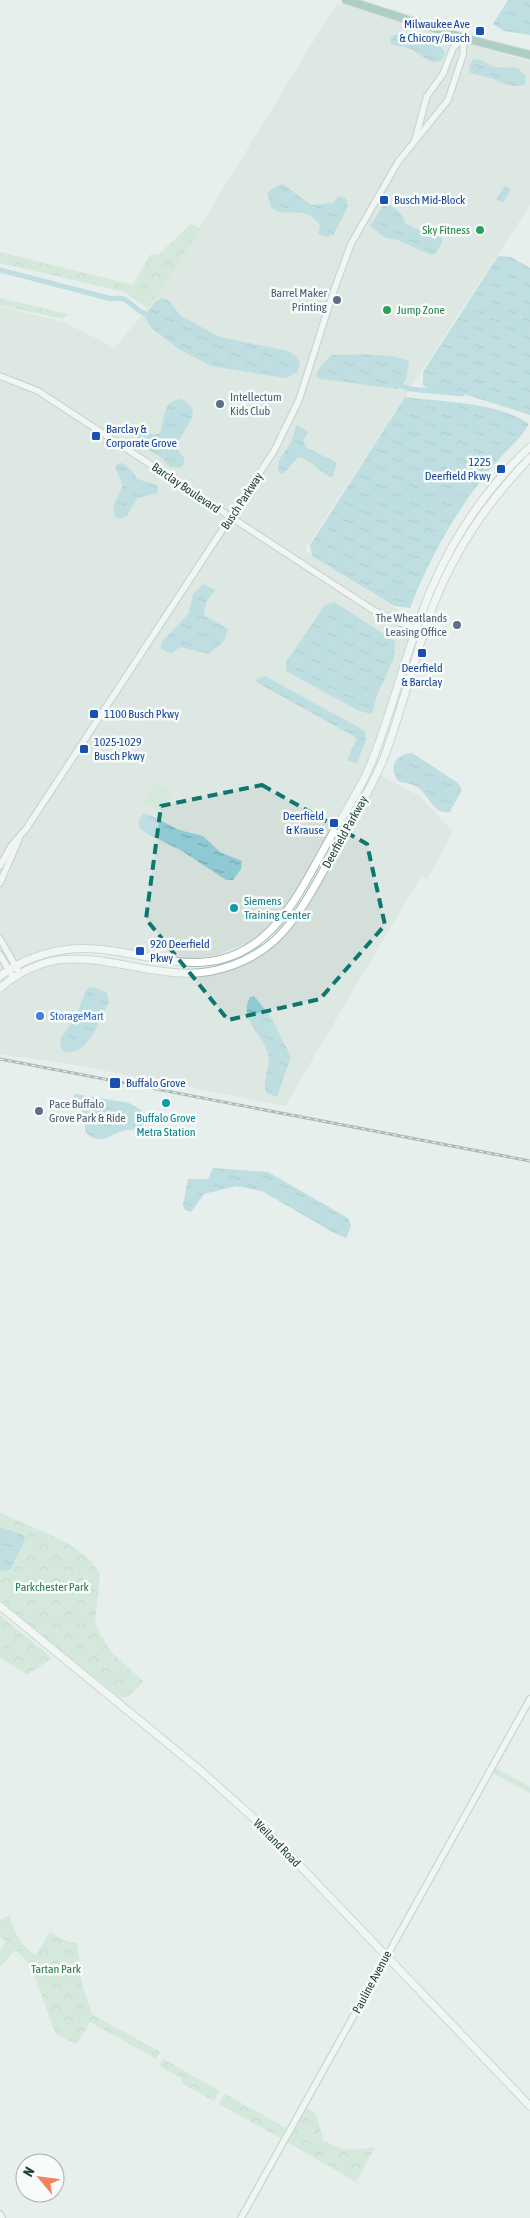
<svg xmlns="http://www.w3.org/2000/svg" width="530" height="2218" viewBox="0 0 530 2218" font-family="'Asap Condensed',sans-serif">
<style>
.built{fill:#d4dfda}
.grass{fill:#bfe0c8}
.forest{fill:url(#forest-crowns)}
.water{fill:url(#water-ripples)}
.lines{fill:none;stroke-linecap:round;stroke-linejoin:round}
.canal{stroke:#8ec9d4;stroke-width:5}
.tertiary-casing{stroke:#a8b8b2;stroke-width:8}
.secondary-casing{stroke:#a4bbb3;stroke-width:9}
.primary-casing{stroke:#c2cac8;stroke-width:10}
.tertiary{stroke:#fff;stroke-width:5.5}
.secondary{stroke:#fff;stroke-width:7}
.primary{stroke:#6aa596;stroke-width:8}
.rail-casing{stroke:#5f7d75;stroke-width:3}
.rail{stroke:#f7fbf9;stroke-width:1;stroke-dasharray:4;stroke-linecap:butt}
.marked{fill:none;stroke:#0f766e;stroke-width:4;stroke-dasharray:10 6;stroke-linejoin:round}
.transit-dot{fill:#1a4fb4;stroke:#f7fbf9;stroke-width:2}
.leisure-dot{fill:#2e9e5b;stroke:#f7fbf9;stroke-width:2}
.service-dot{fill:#5c6f8a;stroke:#f7fbf9;stroke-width:2}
.culture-dot{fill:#0f9aa8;stroke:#f7fbf9;stroke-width:2}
.shop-dot{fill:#3f7fe0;stroke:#f7fbf9;stroke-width:2}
.labels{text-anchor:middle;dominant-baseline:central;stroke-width:5;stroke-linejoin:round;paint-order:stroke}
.transit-label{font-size:12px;fill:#164399;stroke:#f7fbf9;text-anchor:start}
.leisure-label{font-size:12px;fill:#27864d;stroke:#f7fbf9;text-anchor:end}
.service-label{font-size:12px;fill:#4e5e75;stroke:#f7fbf9;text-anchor:end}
.street-label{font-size:12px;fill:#24423a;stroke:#f7fbf9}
.culture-label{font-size:12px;fill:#0d838f;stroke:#f7fbf9;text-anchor:start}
.shop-label{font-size:12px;fill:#366cbe;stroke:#f7fbf9;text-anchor:start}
.park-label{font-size:12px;fill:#2d7a4b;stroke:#f7fbf9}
</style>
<defs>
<pattern id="forest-crowns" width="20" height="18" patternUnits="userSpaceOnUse" patternTransform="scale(1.25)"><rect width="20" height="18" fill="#bfe0c8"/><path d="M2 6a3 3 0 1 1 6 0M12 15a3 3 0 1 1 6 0" fill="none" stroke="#a4c1ad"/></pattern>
<pattern id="water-ripples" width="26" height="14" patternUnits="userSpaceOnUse" patternTransform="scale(1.25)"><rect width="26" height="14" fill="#8ec9d4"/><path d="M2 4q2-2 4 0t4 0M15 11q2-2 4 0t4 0" fill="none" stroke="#74a5ad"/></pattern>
</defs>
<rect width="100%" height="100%" fill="#e6efeb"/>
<g class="built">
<polygon points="337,3 530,62 530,205 306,548 306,552 401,612 420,619 410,637 370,759 342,811 284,910 263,933 245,944 218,955 193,959 81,945 55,948 22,957 0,972 0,306 64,322 115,348 159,293"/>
<polygon points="379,774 421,797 453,832 427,879 421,876 285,1106 75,1065 0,1054 0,992 4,988 40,967 76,960 197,976 225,971 269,950 298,919 323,878"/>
</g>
<polygon class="grass" points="157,783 172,793 159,812 144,802"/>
<g class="forest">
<polygon points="191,224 200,229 159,293 147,308 125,292 0,263 0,252 133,285 150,255 159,254"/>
<polygon points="0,298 68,314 63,319 0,305"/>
<path d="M0,1512C28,1528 86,1542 100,1575L95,1624L111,1652L143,1681C137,1688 130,1700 119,1697L0,1601Z"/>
<polygon points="0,1615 52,1658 27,1675 0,1657"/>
<polygon points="496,1768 530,1787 530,1793 493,1773"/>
<path d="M9,1916C15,1934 20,1945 36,1955L50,1932L68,1942L77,1943L81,1981L92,2014L160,2052L156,2059L90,2022L77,2044L56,2035L30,1964L15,1950L0,1967V1951L6,1941L0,1938V1920Z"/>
<polygon points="163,2059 220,2091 214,2101 181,2083 183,2079 159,2066"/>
<polygon points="225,2094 286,2128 280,2138 219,2104"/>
<path d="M307,2108L315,2113L324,2141C344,2151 353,2151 375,2147L356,2182L287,2142Z"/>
</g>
<g class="water">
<polygon points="508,0 530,0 530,35 504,31 493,24"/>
<path d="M397,34C405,37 416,43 424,44C436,46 437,42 445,52L443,59C430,67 422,55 411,49C404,46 398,47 391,44L390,37Z"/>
<path d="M473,59L481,60L494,67L518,68L526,77L525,84C509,90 501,80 486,77C480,75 475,75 470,73L469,68Z"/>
<path d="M283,184L311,205L332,203L340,196L346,199L348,207L334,234L327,237L318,234L320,225C302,202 286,221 271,207L267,194L271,189Z"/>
<polygon points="505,186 511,190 503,203 496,199"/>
<path d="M385,203C394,206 403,214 405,223C411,226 416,229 422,231C431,233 435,229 442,237V242L436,253L431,255L398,240L384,237L370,226Z"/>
<polygon points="498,256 511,257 530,268 530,415 464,394 431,391 423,385 423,372"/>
<polygon points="163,298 168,300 181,316 220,337 288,351 296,356 300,363 297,372 286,378 211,366 179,349 154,330 149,325 143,312 148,312 156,301"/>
<path d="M331,355C357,355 385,352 409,361L406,380L398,389L321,379L316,376L318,370Z"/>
<path d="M405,397C442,402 499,402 529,424C521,438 511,446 500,458C490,469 480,482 471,494C446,529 426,567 410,608L394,606L312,556L310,545Z"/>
<path d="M181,399C209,414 179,428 177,449L184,458V464L180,468L169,467L163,459L136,442L135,438L137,432C143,429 147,432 154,435L160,433C166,417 161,401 181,399Z"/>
<path d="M297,425L308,432L303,441L306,447L337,463L333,476L331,477C318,472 312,460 298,457L284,473L280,474C274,460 284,455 290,444C294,439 293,431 297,425Z"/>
<polygon points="122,463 131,470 137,479 157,485 158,493 137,498 127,516 120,519 115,517 113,506 123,485 115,468 117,464"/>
<polygon points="203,584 215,590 206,602 204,615 228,629 224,641 209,654 180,647 172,653 161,649 161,643 189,613 193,594"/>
<polygon points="334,602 395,641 394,658 377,695 372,714 359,711 286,671 286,662 325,605"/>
<polygon points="265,676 365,731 366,740 357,763 347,760 356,740 355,737 258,683 256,680"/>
<path d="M412,753L458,783L462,789L450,812C431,815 428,790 413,785C409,783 403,783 398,781C388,766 395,755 412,753Z"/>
<polygon points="143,814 150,815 179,830 203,836 220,852 242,861 241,869 233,880 226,880 182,851 144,832 139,826 138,821"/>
<path d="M93,987L107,993L109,1002L107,1006C97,1024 88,1058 63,1051L60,1045L61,1038L76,1015L85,993L88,988Z"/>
<path d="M254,996L271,1017L291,1057L277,1097L267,1093C260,1081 272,1067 268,1054C262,1033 238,1019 250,997Z"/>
<path d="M75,1094L129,1103L141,1110L147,1121C141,1131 136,1129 126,1130C109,1133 104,1148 85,1132V1114L74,1104L72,1099Z"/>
<polygon points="213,1168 268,1172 348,1218 351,1226 346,1238 334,1233 262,1191 236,1186 204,1194 191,1212 185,1210 183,1205 188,1179 208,1179"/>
<polygon points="0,1527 23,1535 25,1539 11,1569 3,1571 0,1570"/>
</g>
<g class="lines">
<g class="canal">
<path d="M0,270L112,299C125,296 128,302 137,309C140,312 144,313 148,315"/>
<polyline points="397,384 410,389 462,394"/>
</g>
<g class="tertiary-casing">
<g id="tertiary">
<polyline points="415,140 427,96 443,74 453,48 464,38"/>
<polyline points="0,376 38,391 373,610 400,623 424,631"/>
<polyline points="0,866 11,846 26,829 274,451 299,400 334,290 351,244 398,162 448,100 463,55 464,38"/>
<polyline points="0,883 19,839"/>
<polyline points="0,939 20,974"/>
<polyline points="0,955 13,977"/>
<polyline points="0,2214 2,2218"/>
<polyline points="241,2218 530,1699"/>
</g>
</g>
<g class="secondary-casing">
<g id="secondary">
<path d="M0,976C27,956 62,946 95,949C154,953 208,983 262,938C290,914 306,881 324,849C341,818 362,788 374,756C395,702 408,645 430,592C453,538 487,487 530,447"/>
<path d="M0,988C62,935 114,970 182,973C215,975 251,962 275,940C301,915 316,883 334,852C351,820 372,789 385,755C403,706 415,654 433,606C455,549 488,501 530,458"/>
<polyline points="0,1606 200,1770 259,1823 530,2106"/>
</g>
</g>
<g class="primary-casing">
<polyline id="primary" points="346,0 464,38 530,55"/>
</g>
<use href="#tertiary" class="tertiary"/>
<use href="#secondary" class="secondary"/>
<use href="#primary" class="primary"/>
<g class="rail-casing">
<polyline id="rail" points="0,1059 530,1161"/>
</g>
<use href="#rail" class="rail"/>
</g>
<path d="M0 0H530V2218H0ZM262,785L367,844L385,925L320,999L228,1020L146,919L161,806Z" fill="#e6efeb" fill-opacity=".55" fill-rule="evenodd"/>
<path class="marked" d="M262,785L367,844L385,925L320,999L228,1020L146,919L161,806Z"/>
<g class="transit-dot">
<rect x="475" y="26" width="10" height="10" rx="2.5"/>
<rect x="379" y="195" width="10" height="10" rx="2.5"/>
<rect x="91" y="431" width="10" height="10" rx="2.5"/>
<rect x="496" y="464" width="10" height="10" rx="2.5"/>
<rect x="417" y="648" width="10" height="10" rx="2.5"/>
<rect x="89" y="709" width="10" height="10" rx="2.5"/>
<rect x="79" y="744" width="10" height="10" rx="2.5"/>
<rect x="329" y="818" width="10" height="10" rx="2.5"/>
<rect x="135" y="946" width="10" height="10" rx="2.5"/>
<rect x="109" y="1077" width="12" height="12" rx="2.5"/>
</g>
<g class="leisure-dot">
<circle cx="480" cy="230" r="5"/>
<circle cx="387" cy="310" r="5"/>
</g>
<g class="service-dot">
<circle cx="337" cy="300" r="5"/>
<circle cx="220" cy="404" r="5"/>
<circle cx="457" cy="625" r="5"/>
<circle cx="39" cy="1111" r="5"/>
</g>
<g class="culture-dot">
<circle cx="234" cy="908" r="5"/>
<circle cx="166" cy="1103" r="5"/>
</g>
<circle class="shop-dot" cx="40" cy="1016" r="5"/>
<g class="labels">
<g class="transit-label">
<text x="470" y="24" text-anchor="end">Milwaukee Ave<tspan x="470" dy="14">&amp; Chicory/Busch</tspan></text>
<text x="394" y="200">Busch Mid-Block</text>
<text x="106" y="429">Barclay &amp;<tspan x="106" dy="14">Corporate Grove</tspan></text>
<text x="491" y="462" text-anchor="end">1225<tspan x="491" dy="14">Deerfield Pkwy</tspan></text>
<text x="422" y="668" text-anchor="middle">Deerfield<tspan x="422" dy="14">&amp; Barclay</tspan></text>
<text x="104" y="714">1100 Busch Pkwy</text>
<text x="94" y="742">1025-1029<tspan x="94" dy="14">Busch Pkwy</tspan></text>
<text x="324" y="816" text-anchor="end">Deerfield<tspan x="324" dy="14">&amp; Krause</tspan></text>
<text x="150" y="944">920 Deerfield<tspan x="150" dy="14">Pkwy</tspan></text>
<text x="126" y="1083">Buffalo Grove</text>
</g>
<g class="leisure-label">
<text x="470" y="230">Sky Fitness</text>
<text x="397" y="310" text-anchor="start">Jump Zone</text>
</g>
<g class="service-label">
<text x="327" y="293">Barrel Maker<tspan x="327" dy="14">Printing</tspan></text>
<text x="230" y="397" text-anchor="start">Intellectum<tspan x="230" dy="14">Kids Club</tspan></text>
<text x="447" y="618">The Wheatlands<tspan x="447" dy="14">Leasing Office</tspan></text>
<text x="49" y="1104" text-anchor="start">Pace Buffalo<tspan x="49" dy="14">Grove Park &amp; Ride</tspan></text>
</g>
<g class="street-label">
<text transform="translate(186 488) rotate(34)">Barclay Boulevard</text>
<text transform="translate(242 501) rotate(-57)">Busch Parkway</text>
<text transform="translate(345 832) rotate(-61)">Deerfield Parkway</text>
<text transform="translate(277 1843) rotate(46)">Weiland Road</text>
<text transform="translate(372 1982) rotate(-62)">Pauline Avenue</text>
</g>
<g class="culture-label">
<text x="244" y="901">Siemens<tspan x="244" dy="14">Training Center</tspan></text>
<text x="166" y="1118" text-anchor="middle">Buffalo Grove<tspan x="166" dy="14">Metra Station</tspan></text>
</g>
<g class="shop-label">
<text x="50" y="1016">StorageMart</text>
</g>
<g class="park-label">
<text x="52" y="1587">Parkchester Park</text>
<text x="56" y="1969">Tartan Park</text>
</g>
</g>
<g transform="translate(40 2178) rotate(299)"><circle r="24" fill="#f7fbf9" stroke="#a3b1ad"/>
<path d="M0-4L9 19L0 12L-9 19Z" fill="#f4845f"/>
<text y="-8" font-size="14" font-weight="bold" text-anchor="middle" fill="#24423a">N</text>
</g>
</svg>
